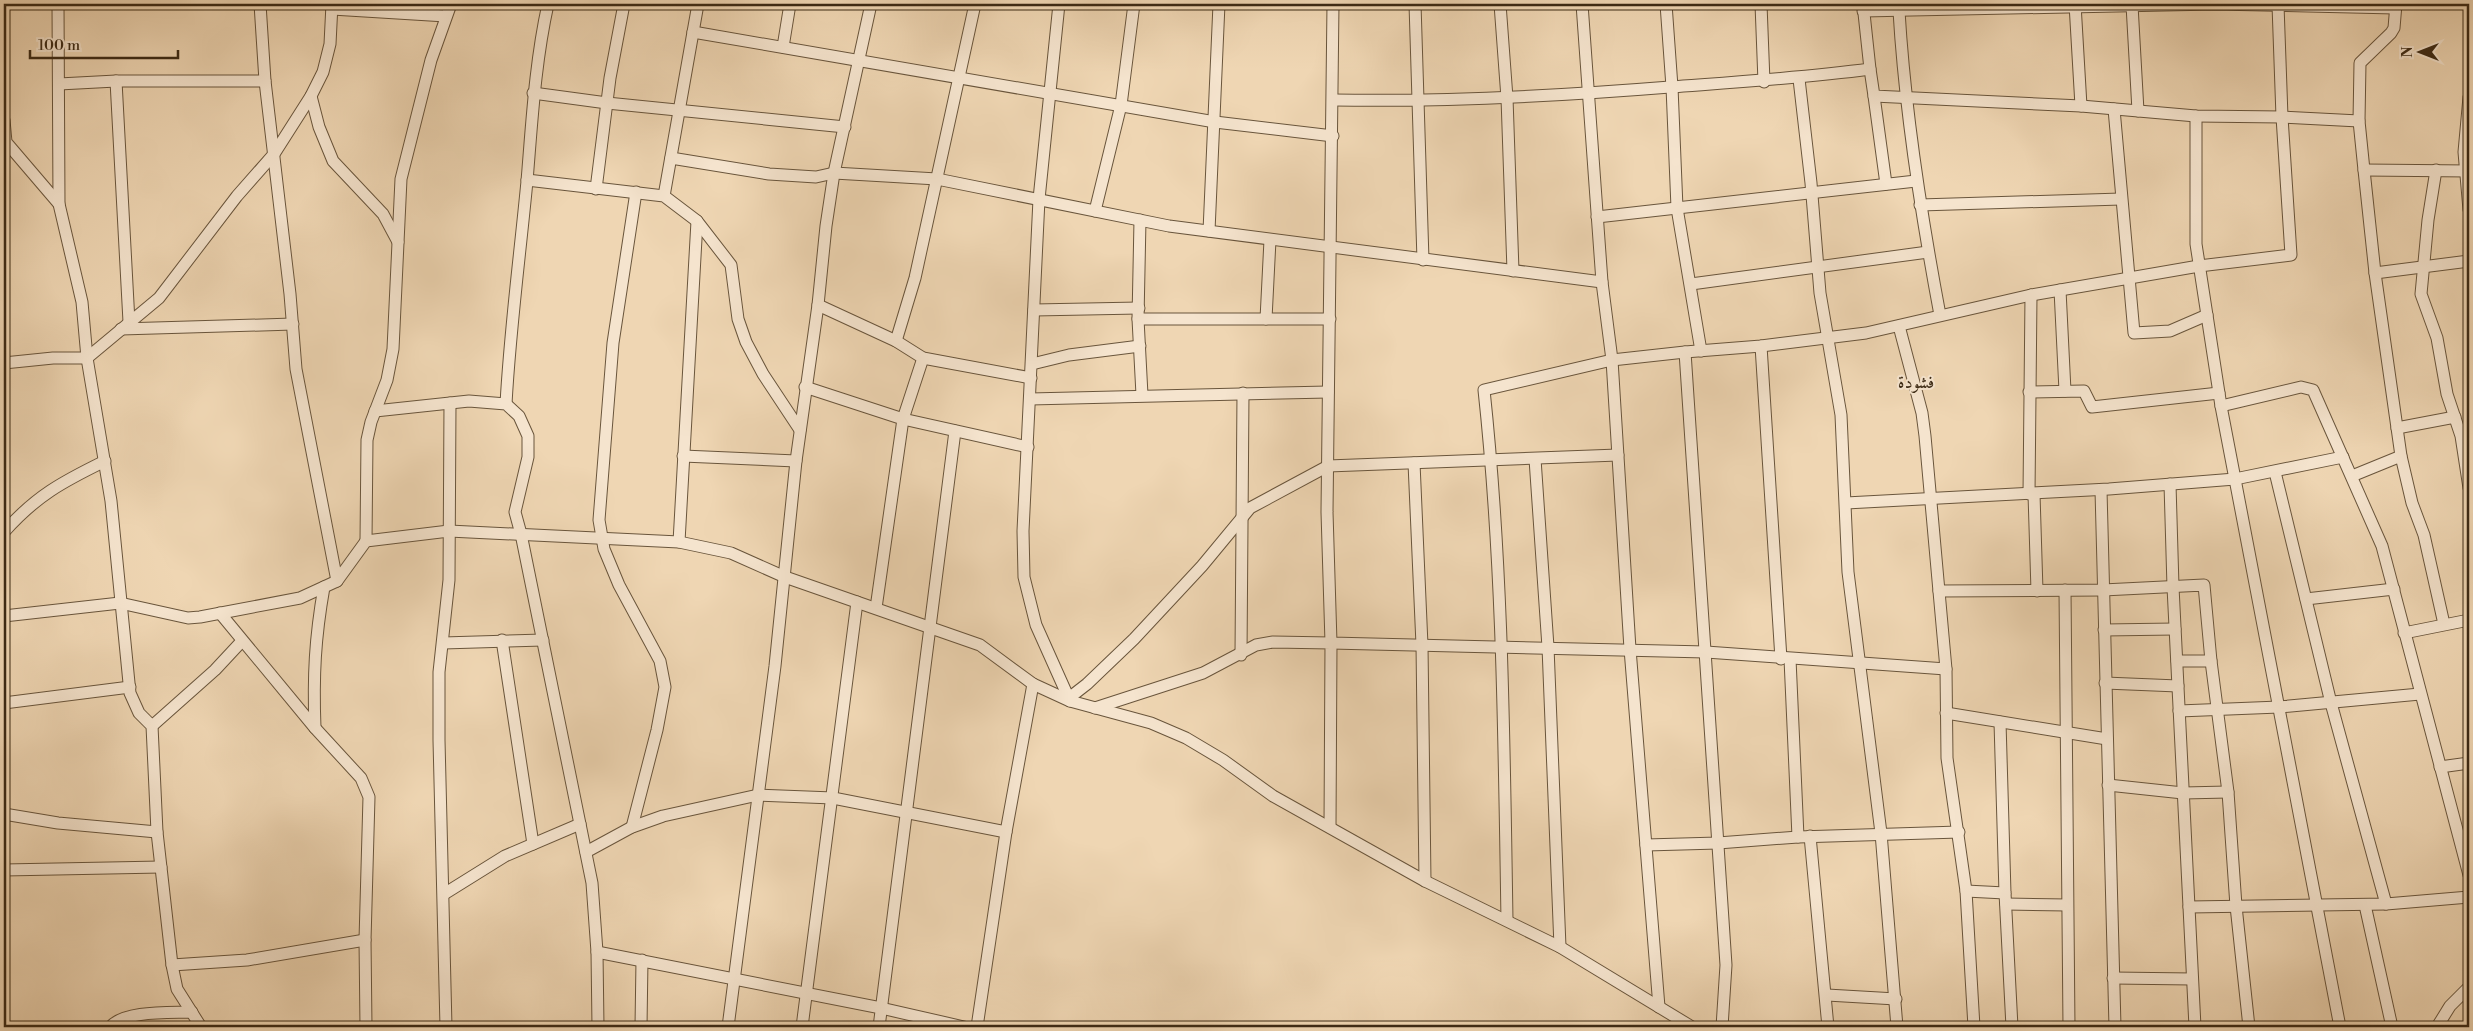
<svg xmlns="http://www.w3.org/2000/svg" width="2473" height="1031" viewBox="0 0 2473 1031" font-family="'Libre Bodoni',Amiri,serif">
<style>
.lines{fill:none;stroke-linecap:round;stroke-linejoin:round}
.minor-casing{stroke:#69553c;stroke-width:13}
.minor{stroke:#f5e4ce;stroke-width:11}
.labels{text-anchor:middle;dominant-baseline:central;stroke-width:4;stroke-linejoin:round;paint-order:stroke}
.neighbourhood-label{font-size:18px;fill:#3c2a15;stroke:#f5e4ce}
</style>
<rect width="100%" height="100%" fill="#efd6b3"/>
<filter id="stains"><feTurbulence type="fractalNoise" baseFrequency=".004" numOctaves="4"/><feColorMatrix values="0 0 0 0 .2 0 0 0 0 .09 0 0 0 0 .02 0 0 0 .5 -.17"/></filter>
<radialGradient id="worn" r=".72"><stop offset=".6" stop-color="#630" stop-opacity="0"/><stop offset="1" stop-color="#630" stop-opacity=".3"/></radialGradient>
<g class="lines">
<g class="minor-casing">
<g id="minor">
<polyline points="58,4 59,204 82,302 87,358 111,501 130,693 139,713 152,726 157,832 172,965 177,989 201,1027"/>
<polyline points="260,4 265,81 290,294 296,369 337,581"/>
<polyline points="1059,4 1039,199 1023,531 1024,577 1036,625 1070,701"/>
<polyline points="1333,4 1327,512 1331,643 1706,652 1946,669"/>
<polyline points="1415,4 1423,260"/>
<polyline points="1500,4 1507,98 1513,271"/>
<polyline points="1582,4 1602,282 1612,360 1630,649 1659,1007"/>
<polyline points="1666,4 1672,87 1677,208 1701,351"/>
<polyline points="1761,4 1764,82"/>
<polyline points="2075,4 2081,106"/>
<polyline points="2396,4 2394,28 2391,33 2360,63 2359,121 2364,170 2375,273 2401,456 2412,503 2424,535 2444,624"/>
<polyline points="2132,5 2138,111"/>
<polyline points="332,9 446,16"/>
<polyline points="1863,11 2215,4 2395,8"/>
<path d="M1899,11C1905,113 1921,214 1940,315"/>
<polyline points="693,32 1215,122 1333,136"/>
<polyline points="783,47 790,4"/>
<polyline points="1870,69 1874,96 2081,106 2196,116 2282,117 2359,121"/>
<polyline points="1799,79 1811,183 1820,293 1841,415 1848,572 1881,833 1897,1027"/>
<polyline points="116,81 129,322"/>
<polyline points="59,84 116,81 265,81"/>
<polyline points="533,93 607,103 845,127"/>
<polyline points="311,96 319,127 333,161 383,214 398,242"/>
<polyline points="1874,96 1886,184"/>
<polyline points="2469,97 2464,152 2469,210"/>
<path d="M1334,100C1446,102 1558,96 1670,87C1737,82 1803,78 1870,69L1863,4"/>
<polyline points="2114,109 2134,333 2170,331 2207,315"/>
<polyline points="2196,116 2196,244 2221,406 2340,1027"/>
<polyline points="4,120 6,142 59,204"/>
<polyline points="671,158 769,174 816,177 834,173 937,179 1169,226 1602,282"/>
<polyline points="2364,170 2469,171"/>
<polyline points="2436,170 2428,220 2421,294 2437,338 2447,394 2461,436 2469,488"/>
<polyline points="527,180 664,196 697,221 731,265 738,319 746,342 763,374 800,430"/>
<polyline points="596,189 610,78 624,4"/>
<polyline points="664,196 698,4"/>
<polyline points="1920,205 2121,199"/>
<polyline points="1095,211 1121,105 1134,4"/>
<polyline points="1597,217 1916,181"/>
<polyline points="1140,220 1138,319 1142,395"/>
<polyline points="1209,231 1219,4"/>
<polyline points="2375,273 2469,261"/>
<polyline points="1691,284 1928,252"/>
<polyline points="2060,290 2065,391"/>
<polyline points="818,305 896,341 923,358 1031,378"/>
<polyline points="1034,310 1139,308"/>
<polyline points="1138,319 1330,319"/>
<polyline points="1266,319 1270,240"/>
<polyline points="1899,326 1922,413 1925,436 1946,669 1947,758 1966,891 1974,1027"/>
<polyline points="121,329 293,324"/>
<polyline points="896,341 915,278 975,4"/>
<polyline points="1761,346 1781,659"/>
<polyline points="1685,352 1726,965 1722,1027"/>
<polyline points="4,363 53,358 87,358 159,298 237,196 274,154 311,96 323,72 330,44 332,4"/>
<polyline points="1032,364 1069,355 1140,346"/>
<polyline points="805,387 903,419 1028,447"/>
<polyline points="2029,392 2084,391 2092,407 2219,393"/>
<polyline points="1030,399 1328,392"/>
<path d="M506,404C510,329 520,255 527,181C532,121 535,63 548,4"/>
<polyline points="2221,406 2301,387 2313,390 2382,546 2469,875"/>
<polyline points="375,411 469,401 506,404 519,416 528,436 528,457 515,512 521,534 592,883 597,952 598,1027"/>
<polyline points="2397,428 2455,417"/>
<polyline points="683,456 796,461"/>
<polyline points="1535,459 1548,647 1560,947"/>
<polyline points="1414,463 1422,645 1425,881"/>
<polyline points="2275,472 2331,703 2386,904"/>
<polyline points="2352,476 2401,456"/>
<polyline points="2170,484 2173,587 2195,1027"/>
<polyline points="2101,490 2115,1027"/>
<polyline points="2029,494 2031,295"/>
<polyline points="2034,494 2037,591"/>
<polyline points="1846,503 2109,489 2235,479 2343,457"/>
<path d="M4,532C36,496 62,482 105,461"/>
<polyline points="366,541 367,440 371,422 387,380 393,349 401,179 431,60 451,4"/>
<polyline points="679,542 697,221"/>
<polyline points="2065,590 2069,1027"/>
<polyline points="1939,591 2103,590 2204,585 2211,661 2228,792 2236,906 2249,1027"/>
<polyline points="2306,599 2394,589"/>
<polyline points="876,608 903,419 923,358"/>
<polyline points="220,613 315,728 361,778 369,797 365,940 366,1027"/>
<polyline points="4,616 120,603 188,618 200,617 300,598 337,581 366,541 449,531 679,542 731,553 785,577 980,645 1033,684 1070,701 1151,723 1186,738 1223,760 1273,796 1425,881 1560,947 1692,1027"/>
<polyline points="2104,630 2175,629"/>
<polyline points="2404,633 2469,620"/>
<polyline points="502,640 533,844"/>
<polyline points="443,643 543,640"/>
<polyline points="1241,655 1243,393"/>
<polyline points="1790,659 1798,837"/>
<polyline points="2177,661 2211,661"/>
<polyline points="2105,683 2178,686"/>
<polyline points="1069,698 1087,684 1134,639 1202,566 1250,508 1328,466 1618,455"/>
<polyline points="4,703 130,687"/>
<polyline points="1095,708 1203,673 1256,645 1273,642 1331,643 1330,827"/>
<polyline points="2179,711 2279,707 2420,694"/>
<polyline points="1946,713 2107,739"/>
<polyline points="2000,722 2005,893 2012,1027"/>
<polyline points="152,726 215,670 242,641"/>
<path d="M315,728C313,676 315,638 324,587"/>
<polyline points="2440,767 2469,763"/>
<polyline points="2108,785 2183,793 2228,792"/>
<polyline points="4,814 58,823 157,832"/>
<polyline points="632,827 657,730 665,687 660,661 619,585 604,549 599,520 613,343 636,192"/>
<polyline points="1810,836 1828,1027"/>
<polyline points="1646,845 1718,843 1798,837 1959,832"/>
<polyline points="586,852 632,827 663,816 758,795 833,798 1006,832"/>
<polyline points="4,870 161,867"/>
<polyline points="1966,891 2005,893"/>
<polyline points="444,894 505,856 580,824"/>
<polyline points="2006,904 2067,905"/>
<polyline points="2365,905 2392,1027"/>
<polyline points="2189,907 2386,904 2469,897"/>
<path d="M1507,920C1504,743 1503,566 1484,390L1612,360L1685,352L1761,346L1866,333L2031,295L2199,266L2291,255L2282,117L2278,5"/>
<polyline points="597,952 881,1008 964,1027"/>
<polyline points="172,965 247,960 365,940"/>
<polyline points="2113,978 2192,979"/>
<polyline points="1827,995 1896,999"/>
<path d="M110,1027C125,1010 170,1013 192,1012"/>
<polyline points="446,1027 439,740 439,672 449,580 450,403"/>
<polyline points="641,1027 642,960"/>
<polyline points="728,1027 775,666 796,461 818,305 826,226 834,173 871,4"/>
<polyline points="802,1027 857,602"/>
<polyline points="879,1027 955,431"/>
<polyline points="977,1027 1006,832 1033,684"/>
<polyline points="2437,1027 2450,1006 2469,987"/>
</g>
</g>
<use href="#minor" class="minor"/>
</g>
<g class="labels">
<g class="neighbourhood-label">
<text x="1916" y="382">فشودة</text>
</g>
</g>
<rect width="2473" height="1031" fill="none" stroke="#efd6b3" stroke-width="20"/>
<rect x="5" y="5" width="2463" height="1021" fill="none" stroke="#3c2a15" stroke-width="2.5"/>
<rect x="10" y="10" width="2453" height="1011" fill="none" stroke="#3c2a15"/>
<g transform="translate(2420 52) rotate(270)" stroke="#f5e4ce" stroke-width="4" paint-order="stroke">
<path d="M0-4L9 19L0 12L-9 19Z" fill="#3c2a15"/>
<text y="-8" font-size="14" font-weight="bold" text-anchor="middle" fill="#3c2a15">N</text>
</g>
<path d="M30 50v8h148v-8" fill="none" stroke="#3c2a15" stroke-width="2.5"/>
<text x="38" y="50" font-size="15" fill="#3c2a15" stroke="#f5e4ce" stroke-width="4" paint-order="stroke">100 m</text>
<rect width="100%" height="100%" filter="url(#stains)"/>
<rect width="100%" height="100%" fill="url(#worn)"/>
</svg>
